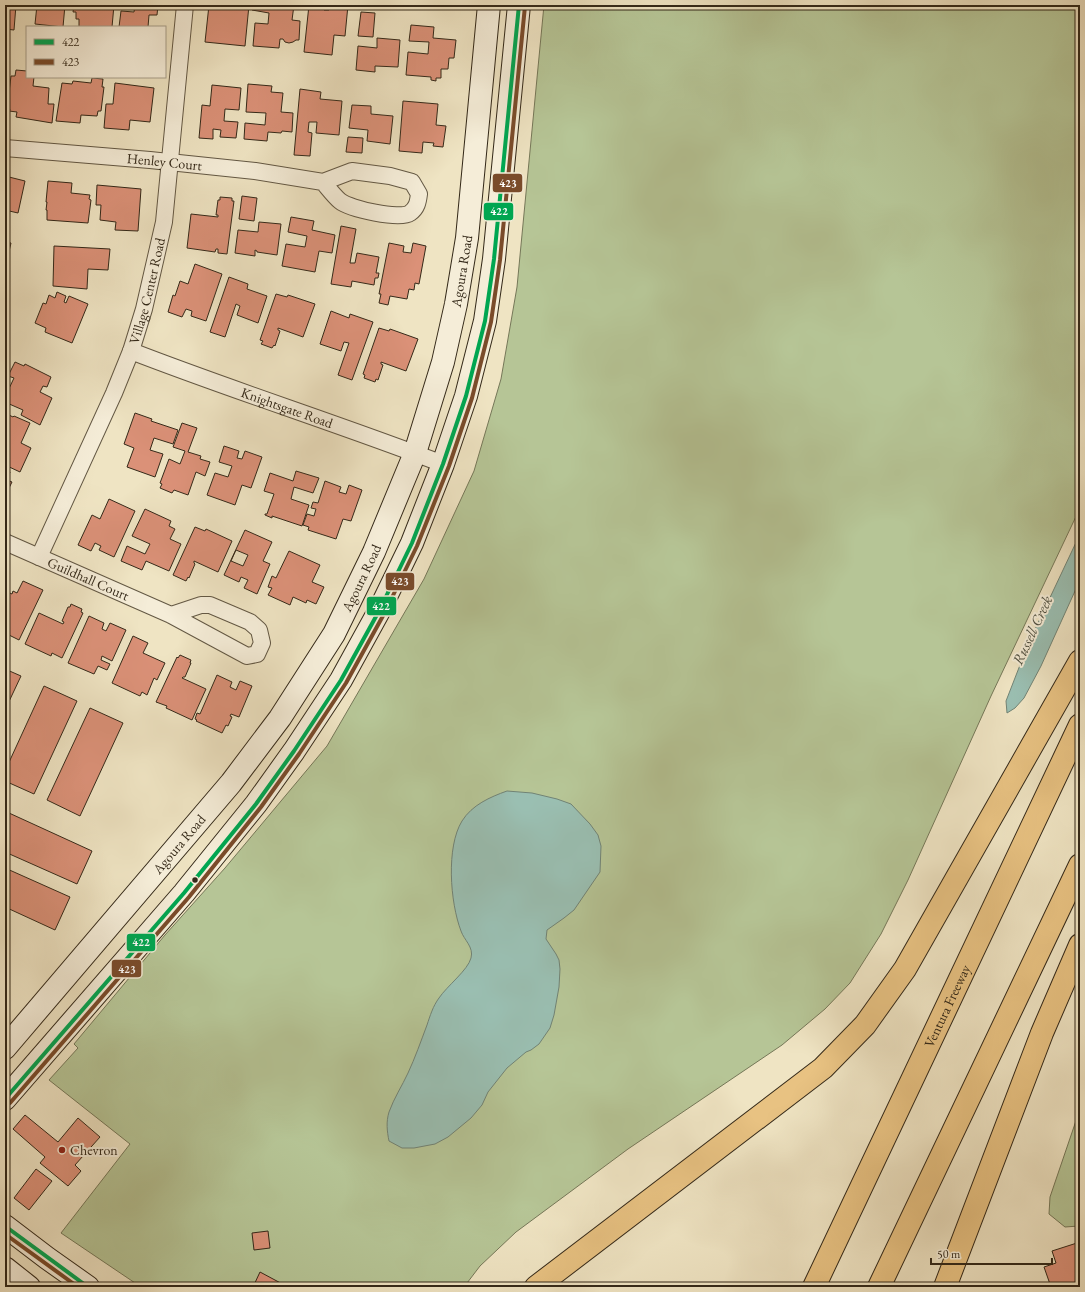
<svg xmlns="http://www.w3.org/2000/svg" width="1085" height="1292" viewBox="0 0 1085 1292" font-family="'EB Garamond',serif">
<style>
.green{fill:#b6c596;stroke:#757758}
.water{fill:#9abfb2;stroke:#718375}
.building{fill:#db9178;stroke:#342919;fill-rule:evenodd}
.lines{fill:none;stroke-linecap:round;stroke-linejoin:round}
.minor-casing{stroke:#635844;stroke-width:18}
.secondary-casing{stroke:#342919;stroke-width:24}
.motorway-casing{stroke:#342919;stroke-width:24}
.minor{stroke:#f5edd8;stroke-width:16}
.secondary{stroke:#f5edd8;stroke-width:22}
.motorway{stroke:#e8c282;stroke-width:22}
.bus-1-casing{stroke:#f5edd8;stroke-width:7}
.bus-2-casing{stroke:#f5edd8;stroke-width:7}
.bus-1{stroke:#00a651;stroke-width:4}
.bus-2{stroke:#7a4b2a;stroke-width:4}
.bus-dot{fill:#342919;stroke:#f5edd8;stroke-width:1.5}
.poi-dot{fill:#8f2418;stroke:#f5edd8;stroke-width:1.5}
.labels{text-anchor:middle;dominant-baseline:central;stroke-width:4;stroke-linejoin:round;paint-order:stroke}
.street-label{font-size:14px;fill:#342919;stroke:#f5edd8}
.poi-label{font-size:14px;fill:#342919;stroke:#f5edd8;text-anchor:start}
.water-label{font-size:15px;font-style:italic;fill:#4e4e3f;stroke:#f5edd8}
.line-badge{stroke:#f5edd8;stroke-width:1.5}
.badge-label{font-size:11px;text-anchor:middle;font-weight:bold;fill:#fff}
</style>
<rect width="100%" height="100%" fill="#efe4c3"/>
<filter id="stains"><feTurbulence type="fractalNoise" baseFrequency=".005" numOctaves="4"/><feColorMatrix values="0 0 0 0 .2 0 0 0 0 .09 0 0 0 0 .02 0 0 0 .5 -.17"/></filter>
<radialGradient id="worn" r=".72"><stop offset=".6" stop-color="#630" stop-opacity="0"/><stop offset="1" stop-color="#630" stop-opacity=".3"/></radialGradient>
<g class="green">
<polygon points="544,5 1080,5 1080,508 991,696 908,880 881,934 850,983 825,1009 782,1045 628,1149 516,1232 480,1266 464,1287 141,1287 61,1233 130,1144 49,1080 78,1048 74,1044 165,935 225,868 327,746 424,579 474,471 501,379 517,287"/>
<polygon points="1080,1109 1080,1229 1079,1226 1065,1227 1049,1214 1050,1197"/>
</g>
<g class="water">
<polygon points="1080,534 1080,580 1041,666 1024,698 1015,708 1007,713 1006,701 1029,642"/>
<path d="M507,791L532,793L557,799L571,804L590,824L598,835L601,846L600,872L574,910L564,918L547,930L546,939L556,954L559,960L560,969L559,987L554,1015L550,1028L539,1044L531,1050L526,1052L507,1068L488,1092L482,1105L471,1118L448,1137L435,1144L414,1148H402L389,1141C387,1131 386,1122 389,1112C394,1098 402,1086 408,1073C415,1058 421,1041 427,1025C430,1016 433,1006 439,998C447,986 468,970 471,958C474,947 464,940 461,931C450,902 446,847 462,821C472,805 490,797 507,791Z"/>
</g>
<g class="building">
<polygon points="5,5 16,5 14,30 5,29"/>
<polygon points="37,5 65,5 63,27 35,24"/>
<polygon points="74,5 114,5 112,27 79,27 79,19 76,19 76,12 73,12"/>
<polygon points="135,5 158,5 157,15 149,15 148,27 119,27 121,11 134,12"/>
<polygon points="209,5 249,5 245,46 205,42"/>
<polygon points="252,5 294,5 292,20 300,21 299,40 296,40 293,42 289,43 285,42 283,39 280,39 279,48 253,46 255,23 268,24 269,13 252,10"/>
<polygon points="309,5 324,5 324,10 329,10 330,5 348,5 345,36 334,35 332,55 304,52"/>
<polygon points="361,12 375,13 373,37 358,36"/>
<polygon points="411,25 434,27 433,38 456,40 454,58 449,58 448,69 441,69 441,78 436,78 436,81 431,80 431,77 406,75 408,52 428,54 429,42 409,41"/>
<polygon points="377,38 400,40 398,67 375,66 375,72 356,70 358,46 377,48"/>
<polygon points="16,70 27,71 27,77 34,77 33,86 49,88 48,104 54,104 52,123 16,117 17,112 9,111 10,109 7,109 11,76 15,76"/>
<polygon points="5,78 7,78 5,95"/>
<polygon points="92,78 103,79 102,87 104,87 101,111 98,111 97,116 81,115 80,123 56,121 62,83 72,84 73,81 91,83"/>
<polygon points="115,83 154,88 150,122 130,120 129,130 104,128 106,104 113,104"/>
<polygon points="248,84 272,86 271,92 283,93 281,112 293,113 292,132 282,131 281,133 268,132 267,141 244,139 245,123 265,125 266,113 246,112"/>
<polygon points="212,85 241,88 239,110 225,109 224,121 238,122 236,138 220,137 221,130 213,129 213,139 199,138 202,105 210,106"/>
<polygon points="300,89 321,92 320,99 342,101 339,135 316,133 317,122 309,122 308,132 312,133 310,156 294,155"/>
<polygon points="403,101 438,104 436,125 446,126 443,147 433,146 434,143 423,142 422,153 399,151"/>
<polygon points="352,105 371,106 371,114 393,116 390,144 367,141 368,130 349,128"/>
<polygon points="348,137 363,138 362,153 346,152"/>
<polygon points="5,176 25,181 18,213 5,210"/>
<polygon points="48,181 72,183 71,193 90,195 89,199 91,200 88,223 47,220 47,210 46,210 47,202 46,202"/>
<polygon points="97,185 141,189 138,231 115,230 116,222 100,220 101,205 96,205"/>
<polygon points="242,196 257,198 254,221 239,219"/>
<polygon points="220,197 232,198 232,201 234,201 227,254 218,253 218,249 216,249 215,252 187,248 191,214 218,217 218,215 216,215 218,200 220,200"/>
<polygon points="291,217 314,221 312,230 335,235 332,253 319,251 315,272 282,266 286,244 305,247 307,236 288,232"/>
<polygon points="259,222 281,224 277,255 257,252 257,251 255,250 255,256 235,253 238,230 258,232"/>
<polygon points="341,226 356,229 350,263 355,263 357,253 379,257 376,273 379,273 378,278 375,278 374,285 352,281 351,287 331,284"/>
<polygon points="5,242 11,243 5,268"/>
<polygon points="389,243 404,246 403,252 411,253 413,243 426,246 419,284 415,283 414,290 409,289 407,299 390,296 388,305 379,303 381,294 379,294"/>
<polygon points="54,246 110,249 108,270 88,269 87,289 53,286"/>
<polygon points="195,264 222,274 206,321 191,316 192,311 186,309 182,317 168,312 173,295 175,296 180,281 188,284"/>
<polygon points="229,277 248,284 247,289 267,296 258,323 237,315 240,306 236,304 225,337 210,332"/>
<polygon points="57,292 66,296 64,302 66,303 69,296 88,304 72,343 45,332 46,328 35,323 43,303 46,304 49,295 55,298"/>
<polygon points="276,294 287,297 288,295 315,304 303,337 278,328 278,330 280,331 275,346 274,345 272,348 261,344 263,341 260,340"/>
<polygon points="331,311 349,318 350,314 373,322 352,380 338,375 349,343 344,342 341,351 320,344"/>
<polygon points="379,328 389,331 390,329 418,339 406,371 381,362 381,364 383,365 378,380 376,379 375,382 364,378 365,375 363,374"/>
<polygon points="15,362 24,366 25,364 51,377 47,387 43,386 40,392 52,398 40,425 21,415 23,410 7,403 8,402 5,400 5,397 14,378 8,376"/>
<polygon points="5,413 13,417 14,416 30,423 21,443 31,448 20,472 5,465"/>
<polygon points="135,413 152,419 151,421 178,430 173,444 154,438 150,450 163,454 155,477 127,467 134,448 124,444"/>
<polygon points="182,423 197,428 188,452 201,456 200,459 210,462 205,476 196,472 188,495 174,490 172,493 160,488 162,484 160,483 169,459 180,464 185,451 173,447"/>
<polygon points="224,446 239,451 237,458 242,459 245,451 262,457 251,488 242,485 235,505 207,495 215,473 228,477 232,466 219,462"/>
<polygon points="5,469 10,472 7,480 12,482 6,494 8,495 5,502"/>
<polygon points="296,471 319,478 313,493 294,487 291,499 309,505 302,526 272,516 272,518 265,515 265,514 267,514 274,494 264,491 270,473 293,481"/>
<polygon points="325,481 341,487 339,492 346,494 349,485 362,490 351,521 343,519 336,539 308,530 309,527 303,525 307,514 314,516 316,509 311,508 313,502 318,503"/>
<polygon points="109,499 135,511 114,557 99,550 101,546 95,543 91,551 78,545 92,515 100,519"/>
<polygon points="145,509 171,521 169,526 175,529 170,539 181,544 169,571 146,561 142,570 121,561 127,546 145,554 150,544 132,536"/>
<polygon points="195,527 205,531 206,529 232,541 218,572 194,561 194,563 195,564 189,578 188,577 186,581 173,575"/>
<path d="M245,530L272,542L263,561L270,564L257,594L244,588L248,580L241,577L239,582L224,575ZM236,550L248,555L243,566L231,561Z"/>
<polygon points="289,551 320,565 312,582 324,587 316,604 307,600 306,603 293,597 290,605 268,595 272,588 268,587 272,576 276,578"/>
<polygon points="23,581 43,590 19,640 5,633 5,591 12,594 13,591 17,593"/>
<polygon points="71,604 82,609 81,612 83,613 62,658 52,653 51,656 25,644 39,613 63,624 64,622 62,621 68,607 70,607"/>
<polygon points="89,616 104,623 102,629 106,631 110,623 126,630 112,661 102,656 101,660 110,664 107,670 98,666 94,674 68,663"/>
<polygon points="133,636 148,643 143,653 165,663 157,680 154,678 147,695 142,692 140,696 112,683"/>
<polygon points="180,655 191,660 190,663 191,663 185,677 183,677 182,678 206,689 192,720 166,708 167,706 156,702 177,657 178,658"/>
<polygon points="5,669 21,676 5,710"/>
<polygon points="217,675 232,682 230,687 236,690 240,681 252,686 239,717 231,714 230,716 232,717 228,726 226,725 222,733 196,721 197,720 195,719 197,713 200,714"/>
<polygon points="44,686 77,701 34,794 5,781 5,771"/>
<polygon points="90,708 123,723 80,816 47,800"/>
<polygon points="9,813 92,851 77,884 5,852 5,821"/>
<polygon points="5,868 70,897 55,930 5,907"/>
<polygon points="25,1115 58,1142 78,1118 100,1137 75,1165 81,1171 68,1186 40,1163 45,1157 13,1129"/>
<polygon points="36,1169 52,1181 29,1210 14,1198"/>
<polygon points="268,1231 270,1248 254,1250 252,1233"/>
<polygon points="1080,1242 1080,1287 1051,1287 1044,1267 1056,1263 1052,1251"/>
<polygon points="260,1272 288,1287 253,1287"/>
</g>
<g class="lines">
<g class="minor-casing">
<g id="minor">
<path id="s1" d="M5,148L150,160L255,171L323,182L352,171L390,176L412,182L419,194C418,202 417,208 410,213C400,220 350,209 340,201C334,196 329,189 323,182"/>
<path id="s2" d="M131,351C234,391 339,424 443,464"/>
<path id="s3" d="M5,542L171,615L247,656L257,654L262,643L259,630L250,622L210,605H201L171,615"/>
<path id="s4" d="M39,557L114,393L131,351L144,309L164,222L185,5"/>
</g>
</g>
<g class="secondary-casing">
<g id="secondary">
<path id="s5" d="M5,1048L231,783L280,718L334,634L374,552L415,453L443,362L456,304L467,238L489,5"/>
<polyline points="5,1099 184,893 256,804 294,751 341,680 379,611 412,543 443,464 466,396 485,321 494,259 519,5"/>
<polyline points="5,1226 47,1258 88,1287"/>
<polyline points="5,1268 29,1287"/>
</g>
</g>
<g class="motorway-casing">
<g id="motorway">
<polyline points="536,1287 823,1068 865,1025 905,969 1080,661"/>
<path id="s6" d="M814,1287L1080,725"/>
<polyline points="879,1287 1080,865"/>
<polyline points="945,1287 1042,1033 1080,945"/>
</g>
</g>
<use href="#minor" class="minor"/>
<use href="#secondary" class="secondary"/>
<use href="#motorway" class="motorway"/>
<g class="bus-1-casing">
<g id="bus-1">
<polyline points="5,1099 184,893 256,804 294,751 341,680 379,611 412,543 443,464 466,396 485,321 494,259 519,5"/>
<polyline points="5,1226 88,1287"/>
</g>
</g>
<g class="bus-2-casing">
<g id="bus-2">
<polyline points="10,1103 189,897 261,807 299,754 346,683 384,614 417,546 449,466 472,398 491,322 500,260 525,6"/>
<polyline points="5,1234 78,1287"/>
</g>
</g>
<use href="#bus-1" class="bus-1"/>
<use href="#bus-2" class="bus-2"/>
</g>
<circle class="bus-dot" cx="195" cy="880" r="3.5"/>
<circle class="poi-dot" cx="62" cy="1150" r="4"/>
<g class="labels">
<g class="street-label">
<text stroke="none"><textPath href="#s1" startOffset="160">Henley Court</textPath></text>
<text stroke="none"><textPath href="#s5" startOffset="916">Agoura Road</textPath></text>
<text stroke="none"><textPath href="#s4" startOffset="288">Village Center Road</textPath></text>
<text stroke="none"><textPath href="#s2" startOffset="166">Knightsgate Road</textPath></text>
<text stroke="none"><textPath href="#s5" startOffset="592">Agoura Road</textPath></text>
<text stroke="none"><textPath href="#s3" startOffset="91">Guildhall Court</textPath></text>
<text stroke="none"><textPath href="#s5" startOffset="268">Agoura Road</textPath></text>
<text stroke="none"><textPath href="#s6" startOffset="311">Ventura Freeway</textPath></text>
</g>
<g class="poi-label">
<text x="70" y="1150">Chevron</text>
</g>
<g class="water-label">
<text transform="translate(1032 630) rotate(-65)">Russell Creek</text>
</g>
</g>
<g class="line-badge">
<rect x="492" y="173" width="31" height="20" rx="4" fill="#7a4b2a"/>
<rect x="483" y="202" width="31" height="19" rx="4" fill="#00a651"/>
<rect x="385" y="572" width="30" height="19" rx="4" fill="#7a4b2a"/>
<rect x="366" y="596" width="31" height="20" rx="4" fill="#00a651"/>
<rect x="126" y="933" width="30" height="19" rx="4" fill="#00a651"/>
<rect x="111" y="959" width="31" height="19" rx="4" fill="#7a4b2a"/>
</g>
<g class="badge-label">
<text x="508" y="187">423</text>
<text x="499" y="215">422</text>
<text x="400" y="585">423</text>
<text x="381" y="610">422</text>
<text x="141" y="946">422</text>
<text x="127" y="973">423</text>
</g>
<rect width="1085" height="1292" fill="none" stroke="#efe4c3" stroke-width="20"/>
<rect x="6" y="6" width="1073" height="1280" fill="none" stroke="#342919" stroke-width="2"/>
<rect x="10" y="10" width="1065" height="1272" fill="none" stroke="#342919"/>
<rect x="26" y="26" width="140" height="52" fill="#f5edd8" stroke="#a89f8c"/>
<rect x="34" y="39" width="20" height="6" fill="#00a651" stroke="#a89f8c"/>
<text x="62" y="46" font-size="12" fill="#342919">422</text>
<rect x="34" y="59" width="20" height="6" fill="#7a4b2a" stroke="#a89f8c"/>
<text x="62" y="66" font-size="12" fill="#342919">423</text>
<path d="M931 1258v6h121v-6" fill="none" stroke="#342919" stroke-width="2"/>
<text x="937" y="1258" font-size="12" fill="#342919" stroke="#f5edd8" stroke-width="3" paint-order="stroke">50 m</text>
<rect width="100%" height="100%" filter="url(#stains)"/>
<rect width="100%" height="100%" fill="url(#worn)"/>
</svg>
